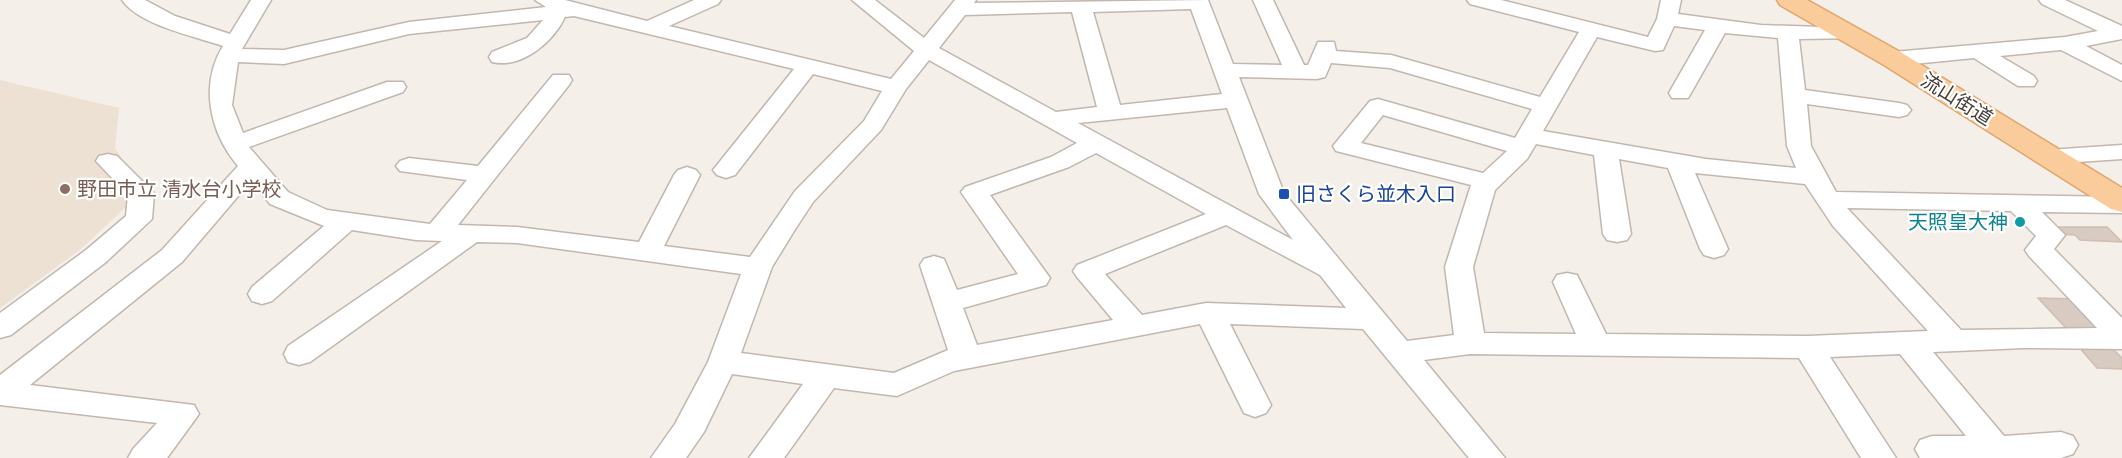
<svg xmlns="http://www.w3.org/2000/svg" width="2122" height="458" viewBox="0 0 2122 458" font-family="'Roboto Condensed','Noto Sans JP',sans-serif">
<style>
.education{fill:#ede1d4}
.building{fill:#d8cbc2;stroke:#d0beb2;stroke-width:1.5}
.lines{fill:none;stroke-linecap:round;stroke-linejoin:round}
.minor-casing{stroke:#c2b7af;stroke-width:3}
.major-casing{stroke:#e0a56b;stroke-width:3}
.minor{fill:#fff;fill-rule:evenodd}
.major{fill:#fbcc9b;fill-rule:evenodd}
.education-dot{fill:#8d6e63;stroke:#fff;stroke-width:2}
.transit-dot{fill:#1a4fb4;stroke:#fff;stroke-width:2}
.culture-dot{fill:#0f9aa8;stroke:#fff;stroke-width:2}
.labels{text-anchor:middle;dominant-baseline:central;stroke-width:4.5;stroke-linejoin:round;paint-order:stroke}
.street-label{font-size:20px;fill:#483e38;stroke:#fff}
.education-label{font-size:20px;fill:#785e54;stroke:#fff;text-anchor:start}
.transit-label{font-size:20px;fill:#164399;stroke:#fff;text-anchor:start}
.culture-label{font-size:20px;fill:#0d838f;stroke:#fff;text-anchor:end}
</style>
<rect width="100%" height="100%" fill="#f4efe9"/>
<polygon class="education" points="0,80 119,108 115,148 132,174 129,204 81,249 0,308"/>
<g class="building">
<polygon points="2048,227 2107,227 2122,242 2080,240 2075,235 2057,234"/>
<polygon points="2038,298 2076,299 2109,330 2066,328"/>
<polygon points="2078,346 2112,348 2122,358 2122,369 2097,368"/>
</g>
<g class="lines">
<g class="minor-casing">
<g id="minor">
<path d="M122,0H145L175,16L230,34L251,0H271L242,49L284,50L409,22L546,7L535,0H565L647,21L694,0H721L718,4L669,26L891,79L914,51L852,0H875L924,38L955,0H976L974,3L1208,0L1233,64L1282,65L1253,0H1273L1304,65H1308L1318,42H1334L1336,51L1391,55L1540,97L1579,32L1470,4L1467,0H1501L1648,37L1657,19L1661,0H1681L1678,14L1761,25L1850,28L1857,30L1861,34L1857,38L1799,39L1805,90L1899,103L1907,105L1911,110L1907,115L1899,117L1807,104L1811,146L1836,192L2122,197V213L2042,212L2065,235L2054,249L2122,318V349L2024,348L1933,352L2004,436L2061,432L2073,436L2078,445L2073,454L2061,458H1920L1915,449L1920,440L1932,436H1966L1900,354L1830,357L1896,458H1861L1799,358L1470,354L1424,360L1505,458H1469L1363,329L1230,324L1271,405L1266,413L1255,417L1244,413L1200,324L954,371L897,396L834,388L784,458H749L803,384L732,374L704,432L686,458H651L675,424L708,362L741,274L517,243L477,242L310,362L299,365L288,362L284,354L288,346L442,241L416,240L352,230L272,301L262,304L252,301L248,294L252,287L324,226L270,204L251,181L182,262L30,385L194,405L199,414L167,458H128L133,449L157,423L0,405V375L162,250L238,166C210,133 199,85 223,46C194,36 139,25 122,0ZM1191,9L1222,94L1120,105L1093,12ZM1072,12L1097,107L1056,112L939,48L965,15ZM574,16L794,69L713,170L717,175L726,178L735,175L813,74L882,91L864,121L795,191L750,257L664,246L700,175L696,170L687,167L678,170L674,175L639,242L517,227L458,225L569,85L572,80L569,75H553L478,166L409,158L400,161L396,166L400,171L467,180L430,224L327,210L288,192L249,147L403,92L406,87L403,82H387L243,133L232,105L238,62L284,64L409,34L543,20L527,38L492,52L489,57L492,62C522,69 553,42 565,17ZM1674,26L1705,30L1669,93L1672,98H1688L1691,93L1725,33L1778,38L1787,146L1796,168L1706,159L1543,131L1597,37L1655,51L1663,50ZM929,60L1077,143L1051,157L965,187L961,192L1018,274L957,290L944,259L934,256L924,259L920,265L948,350L894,373L741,353L772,267L794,231L813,202L881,130L906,89ZM1331,63L1390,68L1532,109L1515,138L1378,99L1370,101L1333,146L1336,151L1471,185L1445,267L1454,335L1407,341L1284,193L1239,77L1317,79L1325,77ZM1227,108L1259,194L1293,240L1078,123ZM1383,115L1507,151L1483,173L1361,143ZM1536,144L1594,155L1603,234L1607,240L1617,242L1627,240L1631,234L1619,159L1668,168L1700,249L1704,255L1714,258L1724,255L1728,249L1695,173L1805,184L1833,226L1928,331L1808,336L1606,334L1577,275L1567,273L1557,275L1553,282L1576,334L1484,333L1473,267L1495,190L1527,159ZM1096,153L1206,214L1077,265L1073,271L1077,277L1113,320L977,345L963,308L1046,285L1050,278L990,195L1069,167ZM1847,208L2011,211L2036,236L2025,250L2029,256L2097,328L1961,330ZM1226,225L1320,275L1346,308L1206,303L1142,315L1105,274Z"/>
<polygon points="2039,0 2065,0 2122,26 2122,39 2086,46 2122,65 2122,81 2061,50 2000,56 2034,76 2037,81 2034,86 2018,86 1974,58 1893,66 1885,64 1882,59 1885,54 1893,52 2065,37 2098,31 2042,4"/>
<polygon points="2122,145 2122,159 2048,164 2039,162 2036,157 2039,152 2048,150"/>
<polygon points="108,154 117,156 154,193 152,219 106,262 11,335 0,338 0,313 86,250 126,216 128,195 96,161 99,156"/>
</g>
</g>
<g class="major-casing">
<polygon id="major" points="1777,0 1807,0 1902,53 2122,188 2122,212 2111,209 1884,65 1780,5"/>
</g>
<use href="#minor" class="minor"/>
<use href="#major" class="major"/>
</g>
<circle class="education-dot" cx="65" cy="189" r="6"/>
<rect class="transit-dot" x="1278" y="188" width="12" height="12" rx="3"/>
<circle class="culture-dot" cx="2020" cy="222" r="6"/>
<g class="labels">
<g class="street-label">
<text transform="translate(1957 99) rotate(32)">流山街道</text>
</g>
<g class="education-label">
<text x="77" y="189">野田市立 清水台小学校</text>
</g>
<g class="transit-label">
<text x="1296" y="194">旧さくら並木入口</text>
</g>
<g class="culture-label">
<text x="2008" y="222">天照皇大神</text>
</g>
</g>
</svg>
